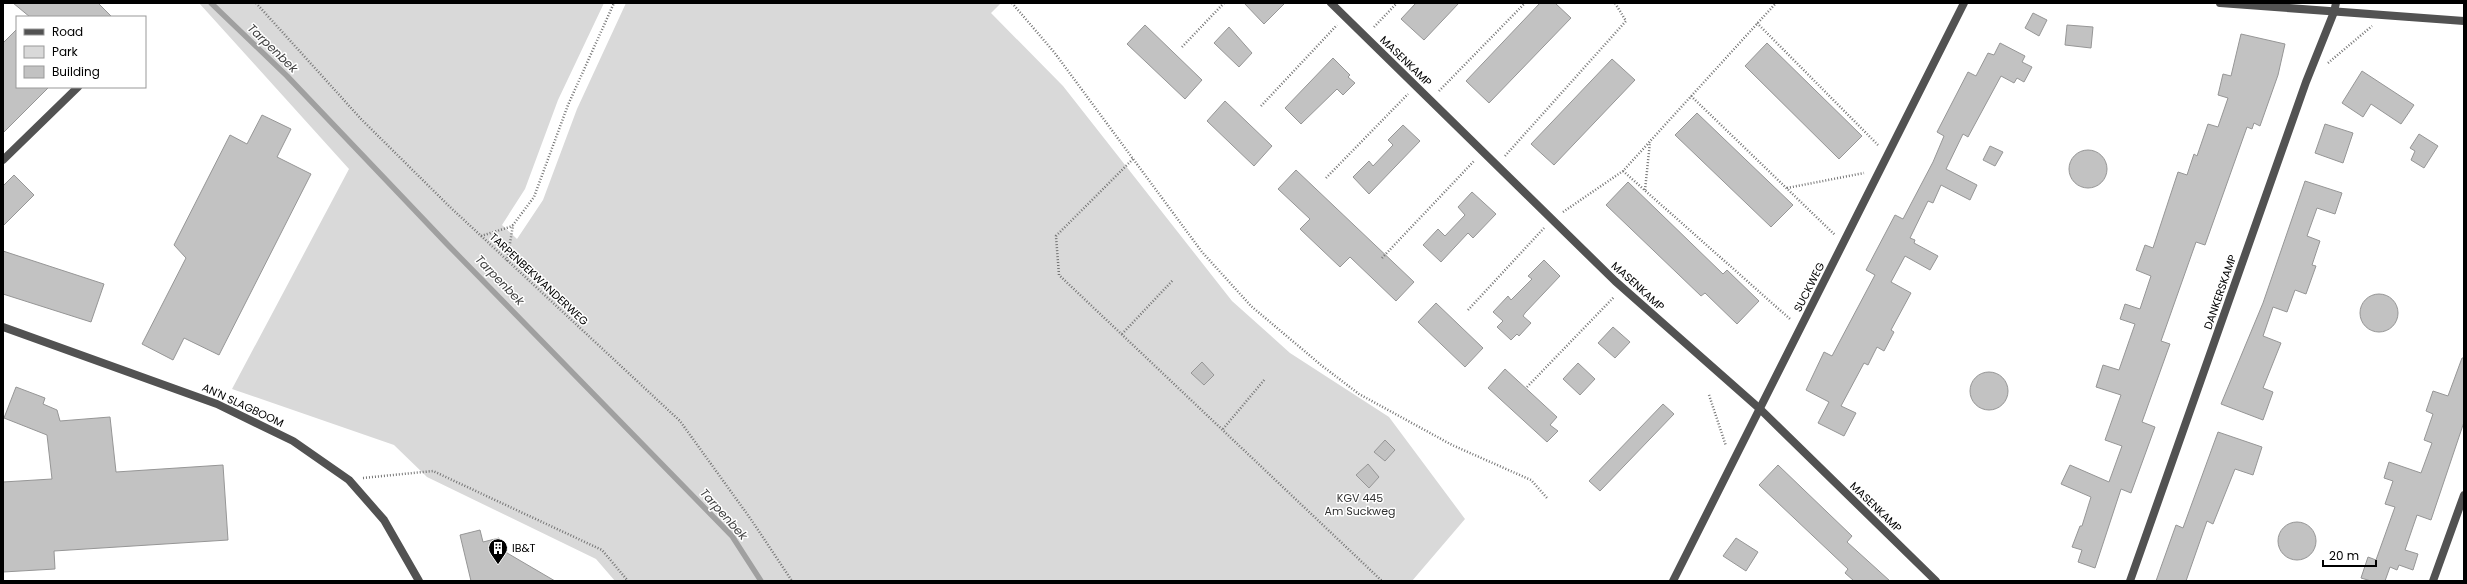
<svg xmlns="http://www.w3.org/2000/svg" width="2467" height="584" viewBox="0 0 2467 584" font-family="Poppins,sans-serif">
<style>
.green{fill:#d9d9d9}
.lines{fill:none;stroke-linecap:round;stroke-linejoin:round}
.stream{stroke:#a0a0a0;stroke-width:5.5}
.building{fill:#c2c2c2;stroke:#969696}
.path{stroke:#747474;stroke-width:2.5;stroke-dasharray:1 2;stroke-linecap:butt}
.service{stroke:#525252;stroke-width:8}
.minor{stroke:#525252;stroke-width:8}
.labels{text-anchor:middle;dominant-baseline:central;stroke-width:3;stroke-linejoin:round;paint-order:stroke}
.street-label{font-size:11px;fill:#000;stroke:#fff}
.park-label{font-size:11px;fill:#303030;stroke:#fff}
.poi-label{font-size:11px;fill:#000;stroke:#fff;text-anchor:start}
.water-label{font-size:12px;font-style:italic;fill:#414141;stroke:#fff}
</style>
<rect width="100%" height="100%" fill="#fff"/>
<polygon class="green" points="199,3 604,3 558,100 525,189 502,225 517,239 543,200 577,109 626,3 1001,3 991,13 1063,86 1232,301 1290,353 1389,417 1465,519 1412,581 615,581 596,559 427,477 394,445 232,389 349,169"/>
<g class="lines">
<polyline class="stream" points="211,3 287,76 447,244 732,536 761,581"/>
</g>
<g class="building">
<polygon points="13,3 98,3 112,17 30,17"/>
<polygon points="1244,3 1285,3 1264,24"/>
<polygon points="1416,3 1459,3 1424,40 1401,19"/>
<polygon points="1540,3 1555,3 1571,18 1489,103 1466,81"/>
<polygon points="2033,13 2047,20 2039,36 2025,28"/>
<polygon points="1145,25 1202,80 1185,99 1127,44"/>
<polygon points="2067,25 2093,27 2091,48 2065,45"/>
<polygon points="1229,27 1252,53 1239,67 1214,43"/>
<polygon points="17,29 17,87 49,87 3,133 3,43"/>
<polygon points="2241,34 2285,44 2278,75 2260,126 2254,123 2252,129 2247,127 2205,245 2196,242 2161,341 2170,344 2142,422 2155,427 2131,493 2121,489 2095,568 2078,562 2082,550 2072,547 2080,526 2082,526 2091,497 2061,484 2070,465 2109,482 2122,446 2105,440 2121,395 2096,387 2103,365 2119,370 2135,324 2120,319 2125,304 2140,309 2151,276 2136,270 2145,245 2153,248 2178,172 2187,175 2194,154 2197,156 2208,124 2218,127 2228,98 2218,95 2223,74 2231,76"/>
<polygon points="1767,43 1862,136 1839,159 1745,66"/>
<polygon points="2000,43 2025,56 2022,62 2032,67 2024,82 2017,78 2014,83 2001,76 1968,137 1963,134 1946,169 1977,185 1970,200 1941,185 1933,203 1928,201 1910,238 1915,240 1914,243 1938,256 1930,270 1905,256 1891,282 1911,293 1891,330 1894,332 1884,351 1877,347 1868,365 1864,363 1841,406 1856,413 1844,436 1818,423 1829,402 1806,390 1824,352 1832,356 1875,275 1866,270 1895,215 1903,219 1933,162 1944,136 1937,132 1968,72 1976,76 1988,53 1994,55"/>
<polygon points="1333,58 1350,75 1348,77 1355,83 1343,95 1337,89 1301,124 1285,108"/>
<polygon points="1612,59 1635,80 1554,165 1531,144"/>
<polygon points="2362,71 2414,105 2401,124 2371,104 2363,117 2342,103"/>
<polygon points="1225,101 1272,146 1254,166 1207,121"/>
<polygon points="1697,113 1793,205 1771,227 1675,135"/>
<polygon points="262,115 291,129 277,157 311,174 219,355 184,338 173,360 142,344 186,258 174,245 230,135 247,144"/>
<polygon points="2325,124 2353,133 2343,163 2315,153"/>
<polygon points="1403,125 1420,141 1369,194 1353,177 1369,161 1373,166 1393,145 1388,140"/>
<polygon points="2419,134 2438,146 2424,168 2411,160 2415,151 2410,148"/>
<polygon points="1990,146 2003,152 1995,166 1983,160"/>
<circle cx="2088" cy="169" r="19"/>
<polygon points="1296,170 1414,282 1396,301 1350,257 1340,267 1300,229 1310,219 1278,189"/>
<polygon points="14,175 34,195 3,226 3,186"/>
<polygon points="2305,181 2342,193 2335,214 2317,208 2307,236 2320,241 2312,265 2316,266 2306,294 2295,290 2287,312 2273,307 2263,336 2281,343 2263,388 2273,392 2263,420 2221,404 2263,303"/>
<polygon points="1628,182 1723,274 1727,270 1759,301 1737,324 1705,293 1701,296 1606,205"/>
<polygon points="1472,192 1496,214 1473,238 1468,233 1441,262 1423,245 1438,229 1445,236 1465,215 1458,207"/>
<polygon points="3,251 104,284 91,322 3,294"/>
<polygon points="1544,260 1560,276 1525,313 1523,316 1531,323 1519,336 1517,334 1511,340 1497,327 1503,321 1493,312 1508,296 1511,300 1532,279 1528,276"/>
<circle cx="2379" cy="313" r="19"/>
<polygon points="1436,303 1483,348 1465,367 1418,322"/>
<polygon points="1613,327 1630,342 1615,358 1598,343"/>
<polygon points="2462,358 2464,358 2464,422 2431,520 2417,515 2405,550 2418,554 2413,570 2399,565 2397,570 2390,567 2385,581 2371,581 2361,578 2368,557 2376,560 2395,507 2385,504 2393,481 2384,478 2389,462 2421,473 2432,443 2424,440 2433,414 2426,411 2433,391 2448,396"/>
<polygon points="1202,362 1214,375 1204,385 1191,373"/>
<polygon points="1578,363 1595,379 1580,395 1563,379"/>
<polygon points="1505,369 1557,417 1550,425 1558,431 1547,442 1488,388"/>
<circle cx="1989" cy="391" r="19"/>
<polygon points="16,387 45,398 43,404 57,410 60,421 110,417 116,472 223,465 228,540 54,551 55,569 3,572 3,482 52,479 47,435 4,418"/>
<polygon points="1663,404 1674,414 1600,491 1589,481"/>
<polygon points="2218,432 2262,447 2253,475 2235,469 2213,524 2207,521 2186,581 2156,581 2176,525 2183,528"/>
<polygon points="1385,440 1395,450 1385,461 1374,452"/>
<polygon points="1368,464 1379,477 1369,488 1356,475"/>
<polygon points="1778,465 1852,536 1847,542 1890,581 1854,581 1845,573 1848,569 1759,485"/>
<circle cx="2297" cy="541" r="19"/>
<polygon points="480,530 483,542 499,538 502,550 555,581 471,581 460,535"/>
<polygon points="1736,538 1758,552 1746,571 1723,556"/>
</g>
<g class="lines">
<g class="path">
<polyline points="256,3 361,119 450,207 680,421 750,518 792,581"/>
<polyline points="1012,3 1054,52 1202,252 1251,306 1321,365 1359,394 1452,445 1531,480 1547,498"/>
<polyline points="1757,23 1878,145"/>
<polyline points="1374,27 1397,3"/>
<polyline points="1182,47 1224,3"/>
<polyline points="2328,63 2372,26"/>
<polyline points="1439,91 1525,3"/>
<polyline points="1691,96 1835,235"/>
<polyline points="1261,106 1337,25"/>
<polyline points="1505,156 1626,21 1615,3"/>
<polyline points="1133,159 1056,236 1059,275 1382,581"/>
<polyline points="1623,171 1790,319"/>
<polyline points="1326,178 1408,94"/>
<polyline points="1787,188 1864,173"/>
<polyline points="1645,190 1650,142"/>
<polyline points="1563,212 1623,171 1776,3"/>
<polyline points="481,236 513,226"/>
<polyline points="1382,258 1474,161"/>
<polyline points="507,261 513,225 534,197 568,105 614,3"/>
<polyline points="1468,310 1544,228"/>
<polyline points="1122,334 1173,280"/>
<polyline points="1527,387 1614,297"/>
<polyline points="1709,395 1726,446"/>
<polyline points="1223,429 1265,379"/>
<polyline points="363,478 433,471 602,550 628,581"/>
</g>
<g class="service">
<polyline points="2334,12 2336,3"/>
<polyline points="3,160 78,87"/>
</g>
<g class="minor">
<polyline points="1331,3 1615,281 1760,409 1936,581"/>
<polyline points="2220,3 2464,21"/>
<polyline points="3,327 217,404 293,441 349,480 384,520 419,581"/>
<polyline points="1673,581 1964,3"/>
<polyline points="2130,581 2306,82 2334,12"/>
<polyline points="2433,581 2464,495"/>
</g>
</g>
<defs>
<g id="building-pin" transform="scale(1)"><path d="M0 17L-7.5 6A9.5 9.5 0 1 1 7.5 6Z" fill="#000" stroke="#fff"/><path d="M-4-6H4V6H1V3H-1V6H-4ZM-2.5-4.3h1.7v1.8h-1.7ZM.8-4.3h1.7v1.8H.8ZM-2.5-1h1.7V.8h-1.7ZM.8-1h1.7V.8H.8Z" fill="#fff"/></g>
</defs>
<g fill-rule="evenodd">
<use href="#building-pin" x="498" y="548"/>
</g>
<g class="labels">
<g class="street-label">
<text transform="translate(1406 61) rotate(44)">MASENKAMP</text>
<text transform="translate(539 279) rotate(43)">TARPENBEKWANDERWEG</text>
<text transform="translate(1638 286) rotate(42)">MASENKAMP</text>
<text transform="translate(1809 287) rotate(-63)">SUCKWEG</text>
<text transform="translate(2220 292) rotate(-71)">DANKERSKAMP</text>
<text transform="translate(243 405) rotate(25)">AN'N SLAGBOOM</text>
<text transform="translate(1876 507) rotate(44)">MASENKAMP</text>
</g>
<g class="park-label">
<text x="1360" y="498">KGV 445<tspan x="1360" dy="13">Am Suckweg</tspan></text>
</g>
<g class="poi-label">
<text x="512" y="548">IB&amp;T</text>
</g>
<g class="water-label">
<text transform="translate(273 48) rotate(44)">Tarpenbek</text>
<text transform="translate(500 280) rotate(46)">Tarpenbek</text>
<text transform="translate(724 514) rotate(48)">Tarpenbek</text>
</g>
</g>
<rect width="2467" height="584" fill="none" stroke="#000000" stroke-width="8"/>
<rect x="16" y="16" width="130" height="72" fill="#ffffff" stroke="#999999"/>
<rect x="24" y="29" width="20" height="6" fill="#525252" stroke="#999999"/>
<text x="52" y="36" font-size="12" fill="#000000">Road</text>
<rect x="24" y="46" width="20" height="12" fill="#d9d9d9" stroke="#999999"/>
<text x="52" y="56" font-size="12" fill="#000000">Park</text>
<rect x="24" y="66" width="20" height="12" fill="#c2c2c2" stroke="#999999"/>
<text x="52" y="76" font-size="12" fill="#000000">Building</text>
<path d="M2323 560v6h53v-6" fill="none" stroke="#000000" stroke-width="2"/>
<text x="2329" y="560" font-size="12" fill="#000000" stroke="#ffffff" stroke-width="3" paint-order="stroke">20 m</text>
</svg>
